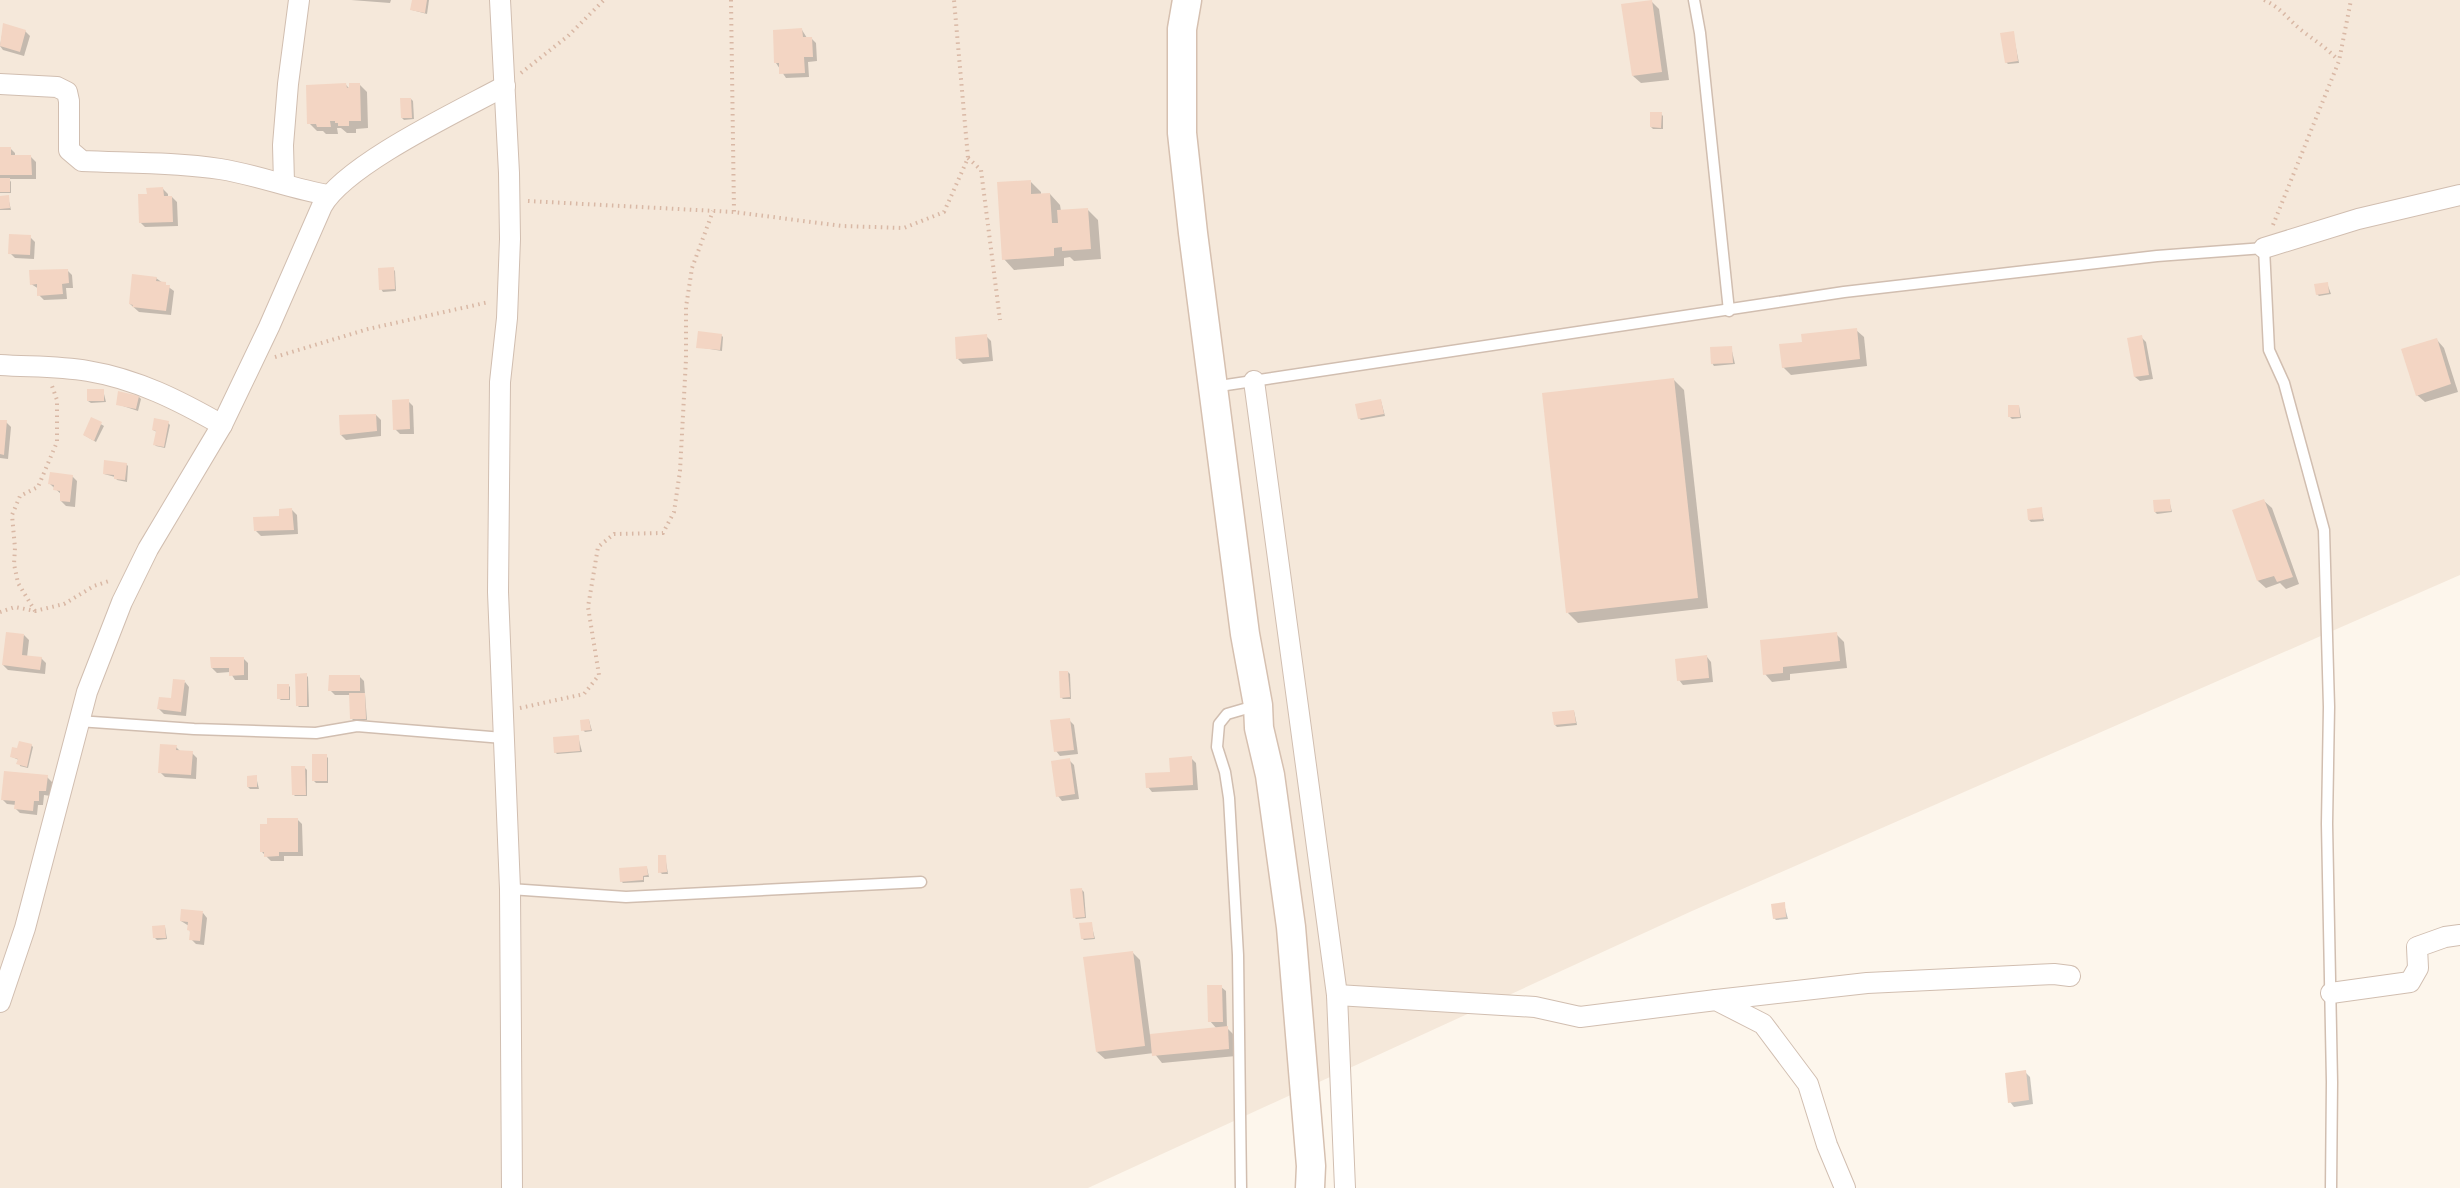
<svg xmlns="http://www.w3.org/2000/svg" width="2460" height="1188" viewBox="0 0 2460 1188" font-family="Raleway,sans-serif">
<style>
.residential{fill:#f5e8da}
.shadow{fill:#0003}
.building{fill:#f3d5c3}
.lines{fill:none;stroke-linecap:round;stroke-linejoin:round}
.lane-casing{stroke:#d1beb0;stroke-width:13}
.street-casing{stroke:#d1beb0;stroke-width:22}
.secondary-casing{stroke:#d6c0b0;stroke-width:31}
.path{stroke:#d9b8a5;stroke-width:4;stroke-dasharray:1.5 4.5;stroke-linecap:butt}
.lane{stroke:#fff;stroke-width:10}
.street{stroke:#fff;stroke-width:20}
.secondary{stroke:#fff;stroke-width:28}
</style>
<rect width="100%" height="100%" fill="#fdf6ec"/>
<polygon class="residential" points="0,0 2460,0 2460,575 1692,911 1088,1188 0,1188"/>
<g class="shadow">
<polygon points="351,0 391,0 390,3"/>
<polygon points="413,0 429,0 427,14 412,10"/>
<polygon points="1651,1 1659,9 1669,80 1641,83 1633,76"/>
<polygon points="4,25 25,31 30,36 24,56 3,50 0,46"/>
<polygon points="802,30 807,38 811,38 816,43 817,61 808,62 809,77 786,78 776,63"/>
<polygon points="2013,33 2019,63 2008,64 2006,62"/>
<polygon points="359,84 367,92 368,128 356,129 356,133 347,133 341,128 337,128 338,134 326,134 323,131 317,131 309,123 346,85 351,90"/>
<polygon points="411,99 413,101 414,119 404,120 402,118"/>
<polygon points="1661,114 1663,116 1663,129 1653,129 1651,127"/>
<polygon points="0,148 10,148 15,153 15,157 31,157 36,162 36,179 9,179 11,182 11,193 0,193"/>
<polygon points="1030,181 1041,192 1041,195 1050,194 1060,205 1061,211 1087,209 1098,220 1101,259 1074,261 1070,257 1064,258 1064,266 1014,270 1004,259"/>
<polygon points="163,189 168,194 168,197 172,197 177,202 178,226 145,227 140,222 148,195"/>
<polygon points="8,197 11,210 0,210 0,198"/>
<polygon points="30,237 35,242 34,259 15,258 10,253"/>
<polygon points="393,269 395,271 396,291 383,292 381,289"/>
<polygon points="67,270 72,275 73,288 66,288 67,299 44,300 39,295 39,289 31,284"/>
<polygon points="156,278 174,291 171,315 139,312 130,304"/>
<polygon points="2327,283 2331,294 2319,296 2317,294"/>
<polygon points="1856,330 1864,337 1867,366 1791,375 1783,367 1804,343"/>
<polygon points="721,335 723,337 722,351 698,347"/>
<polygon points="986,336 991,341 993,361 963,364 958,359"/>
<polygon points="2141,337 2146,342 2153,379 2140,381 2135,377"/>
<polygon points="2437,340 2444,348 2458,392 2425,402 2417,395"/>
<polygon points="1731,347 1735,364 1714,366 1712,363"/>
<polygon points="1673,379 1684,390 1708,608 1578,623 1568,613"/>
<polygon points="103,390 106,402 91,403 88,401"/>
<polygon points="139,397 141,399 138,411 117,404"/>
<polygon points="408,401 413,406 414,434 400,434 395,429"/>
<polygon points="1381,401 1385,416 1361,420 1359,418"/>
<polygon points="2019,406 2021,418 2012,419 2010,417"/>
<polygon points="376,415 381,420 381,436 346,440 341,435"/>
<polygon points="92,419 104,426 96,442 84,435"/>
<polygon points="0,421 6,422 11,427 8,459 0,458"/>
<polygon points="168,423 170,425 165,448 156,446 154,444 157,432 153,430"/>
<polygon points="126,464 128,466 127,482 117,480 115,477 104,474"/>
<polygon points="72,476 77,481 75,507 66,506 61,501 62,495 50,484"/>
<polygon points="2169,500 2172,512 2157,514 2155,512"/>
<polygon points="2264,501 2272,508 2299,584 2286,589 2280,583 2266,588 2258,581"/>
<polygon points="2041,509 2044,521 2031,522 2029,520"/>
<polygon points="292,510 297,515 298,534 261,536 256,531"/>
<polygon points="1836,634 1844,642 1847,668 1790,674 1790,680 1772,682 1765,674"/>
<polygon points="24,635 29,640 27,657 41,658 46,663 45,674 8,670 3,665"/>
<polygon points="1707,657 1711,662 1713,682 1683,685 1679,680"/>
<polygon points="243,658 248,663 248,680 235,680 230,672 217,673 212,668"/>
<polygon points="1068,672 1070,674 1071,699 1063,699 1061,697"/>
<polygon points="306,675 308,677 309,707 299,707 297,705"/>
<polygon points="359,676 364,681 367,720 353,720 351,718 351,695 335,695 330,690"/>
<polygon points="185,682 189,687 186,716 164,714 159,709 172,700"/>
<polygon points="288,685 290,687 290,700 281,700 278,698"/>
<polygon points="1574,711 1577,725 1557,727 1555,725"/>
<polygon points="589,720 592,731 585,732 583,730"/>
<polygon points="1069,720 1074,725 1078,754 1060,756 1056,751"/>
<polygon points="578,736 582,752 557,754 555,752"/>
<polygon points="31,745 33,747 28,768 20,766 19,760 12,757 18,750"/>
<polygon points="176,747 181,752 192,753 197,758 196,779 165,777 160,772"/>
<polygon points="326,756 328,758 328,783 316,783 314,781"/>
<polygon points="1191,758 1196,763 1198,790 1152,792 1148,787 1171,773"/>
<polygon points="1069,760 1074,765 1079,799 1062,801 1058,796"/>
<polygon points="305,768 307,770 307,796 295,796 293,794"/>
<polygon points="47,777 52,782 51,796 44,795 43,805 38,805 37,815 20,813 15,808 16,805 7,804 2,799"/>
<polygon points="256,777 259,789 250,789 248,787"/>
<polygon points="297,819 302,824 303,856 284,856 284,861 271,861 262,852"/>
<polygon points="665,856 668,874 662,874 660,872"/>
<polygon points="647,868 649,877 644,877 644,882 623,883 621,881"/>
<polygon points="1082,890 1084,892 1086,918 1076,919 1074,917"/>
<polygon points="1784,904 1788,919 1776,920 1774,918"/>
<polygon points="203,913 207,918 204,945 196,944 191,939 189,926 181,921"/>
<polygon points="1091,923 1095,939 1084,940 1082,938"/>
<polygon points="165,927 167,939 157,940 155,938"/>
<polygon points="1132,952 1140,960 1150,1035 1217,1029 1210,1021 1221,987 1226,991 1227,1028 1235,1036 1236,1056 1162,1063 1154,1053 1105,1059 1097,1052"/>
<polygon points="2025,1072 2030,1077 2033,1104 2014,1107 2010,1102"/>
</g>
<g class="building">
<polygon points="412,0 427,0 425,13 410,10"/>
<polygon points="1652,0 1662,72 1632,76 1621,4"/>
<polygon points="3,23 26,30 20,52 0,46"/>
<polygon points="802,28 803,37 812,37 813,57 804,57 805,73 779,74 779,63 774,63 773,30"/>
<polygon points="2014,31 2018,61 2005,63 2000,33"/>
<polygon points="346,83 347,88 349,87 349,83 360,83 361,121 349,121 349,126 338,126 338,123 335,123 335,121 330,121 331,127 317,127 316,124 307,124 306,85"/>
<polygon points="400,98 411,98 412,118 401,118"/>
<polygon points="1650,112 1662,112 1661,128 1650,127"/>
<polygon points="0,147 11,147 11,155 31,155 32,175 0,175"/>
<rect x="0" y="178" width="10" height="14"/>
<polygon points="1031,180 1031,194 1050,193 1052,223 1058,223 1057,210 1088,208 1091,249 1062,251 1062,247 1054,248 1054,256 1002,260 997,182"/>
<polygon points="163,187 164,196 172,196 173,222 139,223 138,194 147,194 146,188"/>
<polygon points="9,195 10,208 0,209 0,196"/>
<polygon points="9,234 31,235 30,255 8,254"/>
<polygon points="394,267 395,289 379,290 378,268"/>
<polygon points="68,269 69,283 62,284 63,294 37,296 37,284 30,285 29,270"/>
<polygon points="132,274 157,277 156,281 166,282 166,285 170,285 166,311 132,307 133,305 129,304"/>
<polygon points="2328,282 2329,293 2316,295 2314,284"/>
<polygon points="1857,328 1860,359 1782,368 1779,344 1802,342 1801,334"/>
<polygon points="698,331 722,334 720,350 696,348"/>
<polygon points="987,334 989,357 956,359 955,337"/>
<polygon points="2142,335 2149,375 2134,377 2127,338"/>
<polygon points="2437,338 2451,384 2416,396 2401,349"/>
<polygon points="1732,346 1733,363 1711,364 1710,347"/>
<polygon points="1674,378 1698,598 1566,613 1542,393"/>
<rect x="87" y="389" width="17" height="12"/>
<polygon points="118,391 139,396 136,409 116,405"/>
<polygon points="409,399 410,429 393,430 392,400"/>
<polygon points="1381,399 1384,414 1358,419 1355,404"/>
<polygon points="2008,405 2019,405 2020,417 2008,417"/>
<polygon points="376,414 377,431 340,435 339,415"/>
<polygon points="91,417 102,422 94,441 83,435"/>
<polygon points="154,418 169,421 164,447 153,445 156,431 152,430"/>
<polygon points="0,420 7,420 4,455 0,454"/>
<polygon points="104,460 127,463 125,480 114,479 114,475 103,474"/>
<polygon points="50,472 73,475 70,502 60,501 60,491 53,490 54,485 48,484"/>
<polygon points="2170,499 2171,511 2154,512 2153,500"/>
<polygon points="2264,499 2293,577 2277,582 2274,576 2257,581 2232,510"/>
<polygon points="2042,507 2043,519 2028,520 2027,509"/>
<polygon points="292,508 294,530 254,531 253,517 279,516 279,509"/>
<polygon points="6,632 24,634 22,655 42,657 40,670 2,665"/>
<polygon points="1837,632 1840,661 1783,667 1783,673 1763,675 1760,640"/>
<polygon points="1707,655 1709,678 1677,681 1675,659"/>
<polygon points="210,657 244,657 244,675 229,676 229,668 211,668"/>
<polygon points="1059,671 1068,671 1070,697 1060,698"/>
<polygon points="307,673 307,706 296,706 295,674"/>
<polygon points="329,675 360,675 360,691 328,691"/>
<polygon points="173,679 185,680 181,712 157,709 159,697 171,698"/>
<rect x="277" y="684" width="12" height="15"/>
<polygon points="349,693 365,693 366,719 350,719"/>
<polygon points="1574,710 1576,723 1554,725 1552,712"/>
<polygon points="1070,718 1074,750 1054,752 1050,720"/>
<polygon points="589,719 591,730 581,731 580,720"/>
<polygon points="579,735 580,751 554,753 553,737"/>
<polygon points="19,741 32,744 27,767 16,764 18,759 10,757 12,747 17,748"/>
<polygon points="160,744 177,745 176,750 193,751 191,775 158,773"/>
<rect x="312" y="754" width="15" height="27"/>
<polygon points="1192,756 1193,785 1146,788 1145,773 1170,772 1169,758"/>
<polygon points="1070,758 1075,794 1056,797 1051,761"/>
<polygon points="291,766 305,766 306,795 292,795"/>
<polygon points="4,771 48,775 46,791 39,791 39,801 34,801 33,811 14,809 15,801 1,800"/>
<polygon points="257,775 257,787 247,787 247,776"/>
<polygon points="267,818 298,818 298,852 279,852 279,856 264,857 264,852 260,852 260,824 267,824"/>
<polygon points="658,855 666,855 667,872 658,873"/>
<polygon points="647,866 648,875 643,876 643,880 620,882 619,868"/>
<polygon points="1082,888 1085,917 1073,918 1070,889"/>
<polygon points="1785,902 1786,917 1773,919 1771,904"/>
<polygon points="181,909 203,911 200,941 189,940 190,931 187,930 188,922 180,921"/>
<polygon points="1092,922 1094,938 1081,939 1079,923"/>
<polygon points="165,925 166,938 153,938 152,926"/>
<polygon points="1133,951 1145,1046 1096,1052 1083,957"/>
<polygon points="1207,985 1222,985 1223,1022 1208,1022"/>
<polygon points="1228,1026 1229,1049 1152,1056 1150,1034"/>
<polygon points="2026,1070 2029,1100 2008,1103 2005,1073"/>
</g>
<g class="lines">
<g class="lane-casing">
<g id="lane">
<polyline points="1694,0 1700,33 1729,311"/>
<polyline points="1213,387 1844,292 2157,256 2264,248 2269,350 2284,383 2324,530 2329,707 2327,824 2332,1082 2331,1188"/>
<polyline points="78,721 194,729 316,733 357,726 503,738"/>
<polyline points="510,889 626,897 921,882"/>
<polyline points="1241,1188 1238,955 1229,798 1225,772 1217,747 1219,724 1227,714 1258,705"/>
</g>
</g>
<g class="street-casing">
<g id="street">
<polyline points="500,0 509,173 510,239 507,318 500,382 498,592 510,889 512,1188"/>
<path d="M0,84L57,87L67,92L69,101V150L82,161C127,163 175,162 220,169C258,175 292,189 328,195"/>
<polyline points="284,183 283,145 288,84 299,0"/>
<polyline points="2264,248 2358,219 2460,195"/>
<path d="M0,365C30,367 59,366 88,371C137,379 180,401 222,425"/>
<polyline points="1254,381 1337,995 1345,1188"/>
<polyline points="2331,993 2410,982 2418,968 2417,947 2445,937 2460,935"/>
<polyline points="1337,995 1535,1007 1580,1017 1716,1000 1763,1024 1808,1084 1827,1145 1845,1188"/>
<polyline points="1716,1000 1867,983 2054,974 2070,976"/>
<path d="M0,1002L25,928L87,692L122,602L148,549L222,425L269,327L322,206C346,164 459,111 505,86"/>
</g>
</g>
<g class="secondary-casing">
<polyline id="secondary" points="1187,0 1182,29 1182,133 1193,233 1245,634 1258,705 1259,728 1270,775 1291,927 1311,1166 1310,1188"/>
</g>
<g class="path">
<polyline points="731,0 734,212"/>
<path d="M2264,0C2280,7 2288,19 2301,30C2314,40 2327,48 2338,60"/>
<polyline points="521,73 568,36 604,0"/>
<polyline points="968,158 981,170 1000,320"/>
<polyline points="528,201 734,212 842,226 904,228 944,212 968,158 954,0"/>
<polyline points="2273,225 2339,61 2351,0"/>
<polyline points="275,357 368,329 489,302"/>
<polyline points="35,611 18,583 14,564 15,548 12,515 20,496 38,487 57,442 57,400 52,386"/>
<polyline points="0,612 15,607 35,611 64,604 94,586 112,580"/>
<polyline points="520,708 584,694 599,675 588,607 598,547 614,534 663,533 674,512 680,471 686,359 686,307 692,268 713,211"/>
</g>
<use href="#lane" class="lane"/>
<use href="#street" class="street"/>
<use href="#secondary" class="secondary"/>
</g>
</svg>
